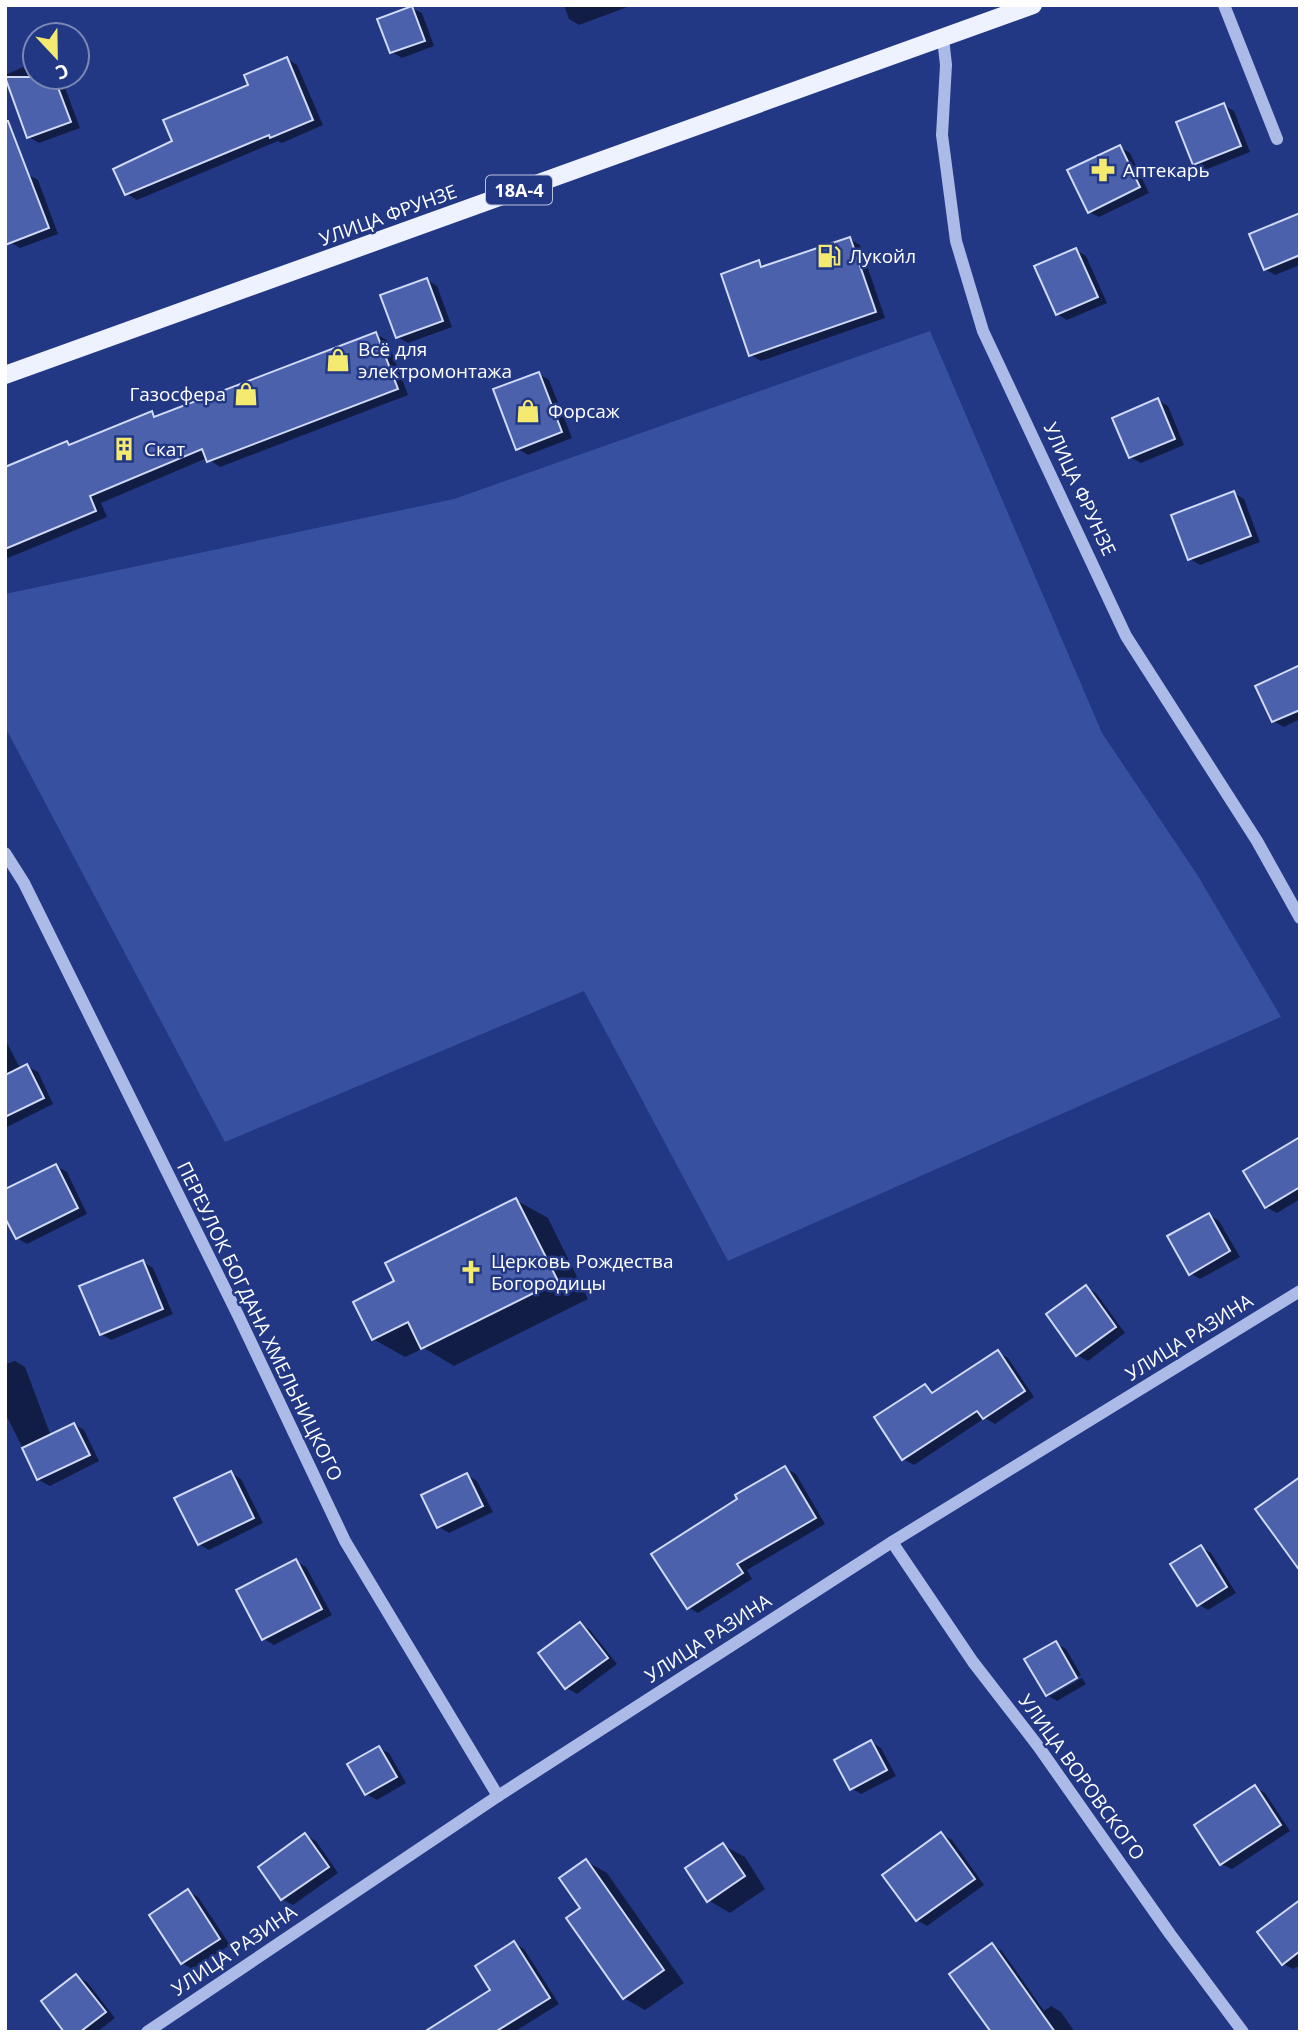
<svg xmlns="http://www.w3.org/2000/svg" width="1305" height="2037" viewBox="0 0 1305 2037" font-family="'Open Sans',sans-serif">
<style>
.green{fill:#3850a0}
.shadow{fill:#0007}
.building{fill:#4c61ac;stroke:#d0d9f6;stroke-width:2}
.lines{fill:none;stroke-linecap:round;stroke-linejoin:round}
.minor{stroke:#acbae8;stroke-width:12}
.major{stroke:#eef1fe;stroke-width:18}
.labels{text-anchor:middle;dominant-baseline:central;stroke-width:5;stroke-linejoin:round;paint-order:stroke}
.shield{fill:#233884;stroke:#bdc3da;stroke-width:2}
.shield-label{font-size:18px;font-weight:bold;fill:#fff}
.poi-label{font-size:19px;fill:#fff;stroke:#233884;text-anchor:start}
.street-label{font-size:19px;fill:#fff;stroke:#233884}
</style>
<rect width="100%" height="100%" fill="#233884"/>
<polygon class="green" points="930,331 1102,733 1198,876 1281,1017 728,1261 584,991 225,1142 5,727 5,594 454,499"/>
<g class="shadow">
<polygon points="564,5 633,5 579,25 569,19"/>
<polygon points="412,8 422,13 434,46 402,58 392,52"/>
<polygon points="287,59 297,65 323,125 282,143 278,141 137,200 127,194 174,142"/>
<polygon points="35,62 35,77 61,77 80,128 39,143 29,137 5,75"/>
<polygon points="1223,105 1234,111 1250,152 1205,170 1195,164"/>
<polygon points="1120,147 1130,153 1149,193 1099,217 1089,212"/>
<polygon points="27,174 38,180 58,234 20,248 10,242"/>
<polygon points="1300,221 1300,265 1275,275 1265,269"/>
<polygon points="850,239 860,245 885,318 761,361 751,355 759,262 767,267"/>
<polygon points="1076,250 1086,256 1107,303 1067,320 1057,314"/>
<polygon points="427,280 437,286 452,327 408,343 397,337"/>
<polygon points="376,334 387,340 408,395 220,467 207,458 101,503 107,517 8,558 5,557 5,469 67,443 72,446 152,413 158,417"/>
<polygon points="539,374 549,380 572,438 528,455 518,449"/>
<polygon points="1158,400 1168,406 1184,445 1141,463 1130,457"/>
<polygon points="1234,493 1244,499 1260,542 1200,565 1190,559"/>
<polygon points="1300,674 1300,719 1284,727 1273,721"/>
<polygon points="5,1039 21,1070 27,1066 38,1072 53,1104 5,1128"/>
<polygon points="1300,1149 1300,1199 1277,1213 1266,1207"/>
<polygon points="56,1166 67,1172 87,1214 27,1244 17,1238"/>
<polygon points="516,1200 548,1218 588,1299 454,1366 424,1348 405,1357 373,1339"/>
<polygon points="1209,1215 1219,1221 1240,1257 1200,1279 1190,1273"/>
<polygon points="143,1262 153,1268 173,1314 111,1340 101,1334"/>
<polygon points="1086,1287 1096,1293 1125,1333 1088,1361 1077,1355"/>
<polygon points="998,1352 1008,1358 1034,1397 995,1424 985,1418 914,1465 903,1459 876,1418 925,1386 936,1392"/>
<polygon points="15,1361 25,1367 51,1436 74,1424 84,1430 99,1461 50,1486 39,1480 5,1413 5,1364"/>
<polygon points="785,1468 796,1474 825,1524 747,1570 752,1579 698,1613 688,1607"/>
<polygon points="231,1473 241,1479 263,1523 209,1550 199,1544"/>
<polygon points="467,1475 477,1481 493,1512 449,1533 439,1527"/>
<polygon points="1201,1547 1211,1553 1236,1593 1208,1610 1198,1604"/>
<polygon points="296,1561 306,1567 332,1615 274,1645 264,1639 238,1591"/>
<polygon points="580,1624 590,1630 617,1664 577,1694 567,1688 540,1654"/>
<polygon points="1056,1643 1066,1649 1081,1675 1050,1692 1050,1696 1082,1678 1086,1684 1057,1701 1047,1695"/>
<polygon points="871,1742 881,1748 896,1776 861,1794 851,1788"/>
<polygon points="379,1748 389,1753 406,1783 377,1800 366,1794"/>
<polygon points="1255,1787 1265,1793 1290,1831 1232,1869 1221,1864"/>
<polygon points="941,1834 952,1840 984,1885 927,1926 917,1920"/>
<polygon points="305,1835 316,1841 338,1873 293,1905 282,1899"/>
<polygon points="723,1845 745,1857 765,1889 730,1913 708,1900"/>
<polygon points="586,1861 607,1873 684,1983 645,2010 624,1998"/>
<polygon points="188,1891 198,1897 230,1945 192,1969 182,1963"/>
<polygon points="1300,1902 1300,1965 1293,1969 1283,1964"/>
<polygon points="514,1943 524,1949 559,2004 514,2032 427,2032 492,1991"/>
<polygon points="992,1945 1002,1951 1044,2011 1051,2006 1061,2012 1075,2032 996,2032"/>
<polygon points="76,1976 87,1982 115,2018 97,2032 67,2032"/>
</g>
<g class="building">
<polygon points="412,6 425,41 390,53 377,19"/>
<polygon points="287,57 313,120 270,138 269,135 125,195 113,169 172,141 163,120 248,85 244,75"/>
<polygon points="5,77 54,77 71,122 27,138"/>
<polygon points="1224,103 1241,146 1193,165 1176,122"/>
<polygon points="5,121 8,121 49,228 5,245"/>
<polygon points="1120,145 1140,187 1088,213 1067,170"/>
<polygon points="1300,213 1300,255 1264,270 1249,234"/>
<polygon points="850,237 876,312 749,356 721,274 759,260 761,267"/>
<polygon points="1076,248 1098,297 1056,315 1034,266"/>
<polygon points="427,278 443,321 396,338 380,295"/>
<polygon points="376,332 398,389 207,462 202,449 90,496 96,511 5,549 5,467 67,441 69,445 152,411 154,417"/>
<polygon points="539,372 562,432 516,450 493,389"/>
<polygon points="1158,398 1175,439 1129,458 1112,418"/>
<polygon points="1234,491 1251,536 1188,560 1171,515"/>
<polygon points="1300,665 1300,710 1272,722 1255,686"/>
<polygon points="27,1064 44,1098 5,1117 5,1075"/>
<polygon points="1300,1137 1300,1187 1265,1208 1243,1171"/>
<polygon points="56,1164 78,1208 16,1239 5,1218 5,1189"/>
<polygon points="516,1198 558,1281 421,1349 408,1322 372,1340 353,1302 394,1281 385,1263"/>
<polygon points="1209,1213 1230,1251 1189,1275 1167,1236"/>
<polygon points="143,1260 163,1309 100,1335 79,1286"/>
<polygon points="1086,1285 1116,1327 1076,1356 1046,1314"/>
<polygon points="998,1350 1025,1391 983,1419 977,1411 902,1460 874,1417 925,1384 932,1393"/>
<polygon points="74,1423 90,1455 37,1480 22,1448"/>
<polygon points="785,1466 816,1518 737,1564 743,1573 687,1609 651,1554 737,1499 735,1495"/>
<polygon points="231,1471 254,1518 198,1545 174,1498"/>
<polygon points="467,1473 483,1506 437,1528 421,1495"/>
<polygon points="1300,1477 1300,1571 1255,1509"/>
<polygon points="1201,1545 1227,1587 1197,1606 1170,1564"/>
<polygon points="296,1559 322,1609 262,1640 236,1590"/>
<polygon points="580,1622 608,1658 565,1689 538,1653"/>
<polygon points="1056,1641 1077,1678 1046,1696 1024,1659"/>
<polygon points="871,1740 887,1770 850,1790 834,1760"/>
<polygon points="379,1746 397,1777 365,1795 347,1764"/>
<polygon points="1255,1785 1281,1825 1220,1865 1194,1825"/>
<polygon points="941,1832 975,1879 916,1921 882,1875"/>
<polygon points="305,1833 329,1867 281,1900 258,1867"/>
<polygon points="723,1843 745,1876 707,1902 685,1868"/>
<polygon points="586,1859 664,1970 623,1999 566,1918 580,1908 559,1878"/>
<polygon points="188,1889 220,1939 181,1964 149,1915"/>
<polygon points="1300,1900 1300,1951 1282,1965 1257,1932"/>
<polygon points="514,1941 550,1998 495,2032 424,2032 490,1990 475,1966"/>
<polygon points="992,1943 1055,2032 991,2032 949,1974"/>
<polygon points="76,1974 106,2012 80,2032 64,2032 41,2001"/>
</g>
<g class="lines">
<g class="minor">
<polyline points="1224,5 1277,139"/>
<polyline points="943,38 946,65 942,135 956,241 983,331 1126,636 1257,841 1300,918"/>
<polyline points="5,853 24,883 238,1315 345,1541 498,1796"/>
<polyline points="892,1542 973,1662 1038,1746 1170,1934 1243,2032"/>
<polyline points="147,2032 498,1796 892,1542 1300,1291"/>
</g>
<polyline class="major" points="5,375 1033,5"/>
</g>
<defs>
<g id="pharmacy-bare" transform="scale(1.89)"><path d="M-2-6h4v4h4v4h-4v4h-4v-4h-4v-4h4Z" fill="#f3ea6f" stroke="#233884" stroke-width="2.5" paint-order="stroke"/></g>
<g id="fuel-bare" transform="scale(1.89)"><path d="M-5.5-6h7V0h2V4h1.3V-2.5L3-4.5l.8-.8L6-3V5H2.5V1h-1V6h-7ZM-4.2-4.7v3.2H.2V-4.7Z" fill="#f3ea6f" stroke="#233884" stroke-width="2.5" paint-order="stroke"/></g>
<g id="shop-bare" transform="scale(1.89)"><path d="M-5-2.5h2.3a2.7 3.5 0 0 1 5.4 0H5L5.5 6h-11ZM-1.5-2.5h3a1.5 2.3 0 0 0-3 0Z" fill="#f3ea6f" stroke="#233884" stroke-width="2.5" paint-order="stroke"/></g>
<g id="building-bare" transform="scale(1.89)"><path d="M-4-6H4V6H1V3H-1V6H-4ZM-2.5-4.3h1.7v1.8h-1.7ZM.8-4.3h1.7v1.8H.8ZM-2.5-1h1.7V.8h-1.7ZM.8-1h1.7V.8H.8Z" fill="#f3ea6f" stroke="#233884" stroke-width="2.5" paint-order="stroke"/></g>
<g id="church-bare" transform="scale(1.89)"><path d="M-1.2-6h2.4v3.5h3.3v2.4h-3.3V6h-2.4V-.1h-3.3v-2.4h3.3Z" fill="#f3ea6f" stroke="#233884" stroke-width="2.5" paint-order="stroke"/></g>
</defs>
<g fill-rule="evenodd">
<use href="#pharmacy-bare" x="1103" y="170"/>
<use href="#fuel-bare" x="829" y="256"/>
<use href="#shop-bare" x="338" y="360"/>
<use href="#shop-bare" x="246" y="394"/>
<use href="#shop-bare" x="528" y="411"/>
<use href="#building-bare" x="124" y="449"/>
<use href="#church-bare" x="471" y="1272"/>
</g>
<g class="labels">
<rect class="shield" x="486" y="175.5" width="66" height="29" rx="5"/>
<g class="shield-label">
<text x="519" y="190">18А-4</text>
</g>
<g class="poi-label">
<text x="1123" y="170">Аптекарь</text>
<text x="849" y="256">Лукойл</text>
<text x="358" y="349">Всё для<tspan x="358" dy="22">электромонтажа</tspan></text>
<text x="226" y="394" text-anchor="end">Газосфера</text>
<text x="548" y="411">Форсаж</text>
<text x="144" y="449">Скат</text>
<text x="491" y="1261">Церковь Рождества<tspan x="491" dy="22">Богородицы</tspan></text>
</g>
<g class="street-label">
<text transform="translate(388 215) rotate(-20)">УЛИЦА ФРУНЗЕ</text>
<text transform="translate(1080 489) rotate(65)">УЛИЦА ФРУНЗЕ</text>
<text transform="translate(260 1321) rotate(64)">ПЕРЕУЛОК БОГДАНА ХМЕЛЬНИЦКОГО</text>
<text transform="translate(1189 1337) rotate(-32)">УЛИЦА РАЗИНА</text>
<text transform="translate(708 1638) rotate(-33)">УЛИЦА РАЗИНА</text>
<text transform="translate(1082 1777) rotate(54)">УЛИЦА ВОРОВСКОГО</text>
<text transform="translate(234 1950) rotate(-34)">УЛИЦА РАЗИНА</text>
</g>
</g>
<rect width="1305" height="2037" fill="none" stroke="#ffffff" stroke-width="14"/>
<g transform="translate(56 56) rotate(158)"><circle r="33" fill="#233884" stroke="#7b88b5" stroke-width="2"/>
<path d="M0-5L12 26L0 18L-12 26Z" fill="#f3ea6f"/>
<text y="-10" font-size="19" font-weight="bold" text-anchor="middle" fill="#ffffff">С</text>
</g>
</svg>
